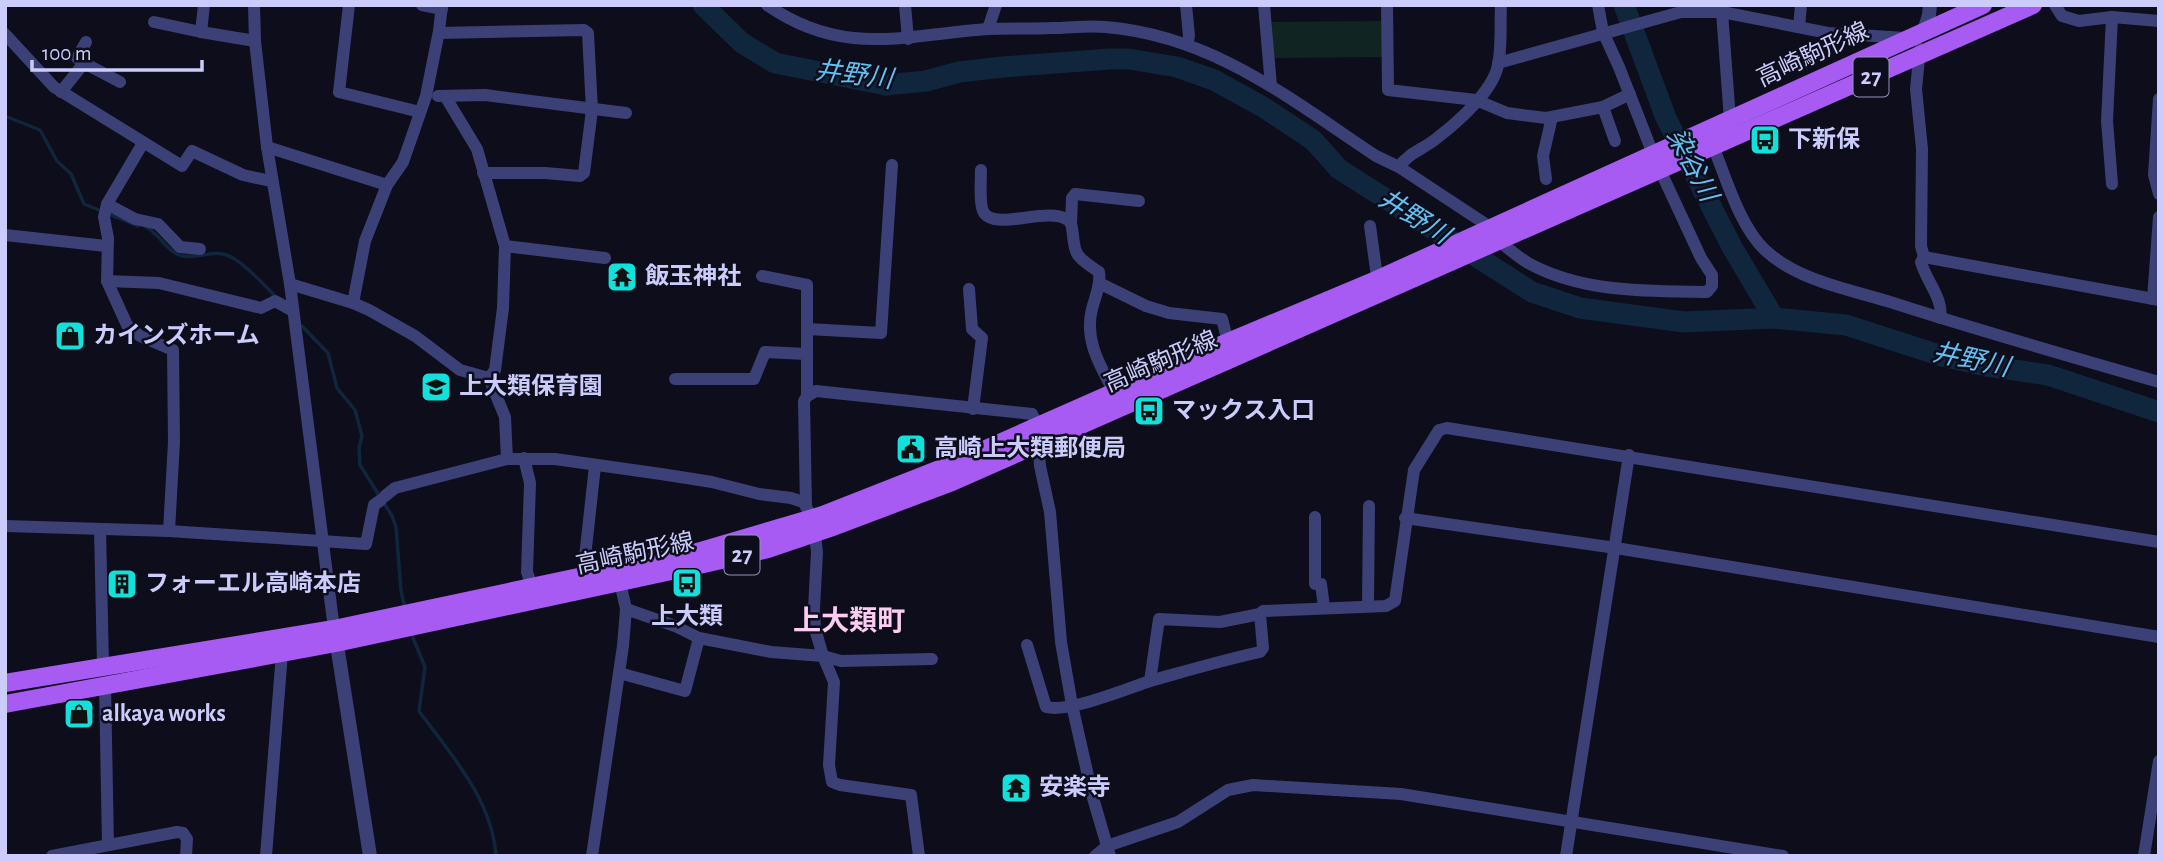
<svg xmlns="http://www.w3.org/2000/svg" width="2164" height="861" viewBox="0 0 2164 861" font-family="'Alegreya Sans','Noto Sans JP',sans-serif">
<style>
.green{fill:#102521}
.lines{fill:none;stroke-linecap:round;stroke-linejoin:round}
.stream{stroke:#0f263d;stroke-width:3.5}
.river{stroke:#0f263d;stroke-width:21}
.minor{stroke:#3b4077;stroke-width:12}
.tertiary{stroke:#3b4077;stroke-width:14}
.primary{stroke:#a75bf2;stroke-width:18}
.labels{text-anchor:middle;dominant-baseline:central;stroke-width:5;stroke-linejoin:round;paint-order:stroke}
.shield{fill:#0d0d1b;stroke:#9293b8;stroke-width:2}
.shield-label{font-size:23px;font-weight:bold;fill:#cbccfb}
.street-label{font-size:24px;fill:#cbccfb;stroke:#0d0d1b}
.poi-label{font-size:24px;font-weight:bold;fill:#cbccfb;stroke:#0d0d1b;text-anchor:start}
.water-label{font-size:26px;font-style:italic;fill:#62c1f2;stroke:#0d0d1b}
.quarter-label{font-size:28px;font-weight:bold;fill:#fbcdf0;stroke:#0d0d1b}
</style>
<rect width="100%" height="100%" fill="#0d0d1b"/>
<polygon class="green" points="1382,21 1383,57 1273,58 1272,22"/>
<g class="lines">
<g class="stream">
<polyline points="5,116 40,130 57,161 71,174 84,204 138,226"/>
<path d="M146,227C159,234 166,250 179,255C193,260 209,251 223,254C239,257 262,283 274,295"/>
<polyline points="302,326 328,353 337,388 355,410 362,436 359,448 360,465 392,516 396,527 401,591 405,608"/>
<path d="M411,633L425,667L419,711C451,755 492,799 496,856"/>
</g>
<g class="river">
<polyline points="703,5 742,43 775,63 886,85 926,81 959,72 1003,67 1110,59 1129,59 1177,67 1214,80 1263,107 1313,140 1339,169 1532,292 1580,308 1684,322 1774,318 1846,325 1942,356 1986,366 2048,375 2159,412"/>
<polyline points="1624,5 1666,118 1732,247 1774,318"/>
</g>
<g class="minor">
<polyline points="204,5 201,32 255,41"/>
<polyline points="254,5 255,41 267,147 290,284 334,629"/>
<polyline points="349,5 339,92 420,112"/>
<polyline points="422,5 442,9"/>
<path d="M767,5C844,58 904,35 988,29C1010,28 1031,29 1052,28C1070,28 1088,25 1106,27C1213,36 1290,99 1376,156L1399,167L1490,227"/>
<polyline points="905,5 908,39"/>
<polyline points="1186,5 1189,36 1187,45"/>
<polyline points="1264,5 1271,86"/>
<polyline points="1387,5 1388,90 1476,100 1507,113 1546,118 1603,107 1630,94"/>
<polyline points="1598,5 1603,32 1619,67 1653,154"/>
<polyline points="2055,5 2062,16 2079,21 2112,17 2159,21"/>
<polyline points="1722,12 1730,120"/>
<polyline points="154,22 201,32"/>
<polyline points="1799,27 1801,5"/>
<polyline points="988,29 996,5"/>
<polyline points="439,33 584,30 588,33 592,110 584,173 580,176 545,173 483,173"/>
<polyline points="5,34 54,87 182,166 192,151 243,175 271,181"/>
<polyline points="1920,49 1916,89 1922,149 1921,246 1924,257 2159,300"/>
<polyline points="84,63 120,82"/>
<polyline points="1498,63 1681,12 1722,12 1828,33 1905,38"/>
<polyline points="61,92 84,63 77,58 86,42"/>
<polyline points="438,96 485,95 626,113"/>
<polyline points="445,96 477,149 505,246 503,308 495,370 489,378"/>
<polyline points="2159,99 2154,175 2159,194"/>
<polyline points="1603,107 1615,141"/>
<polyline points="143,143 107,204 104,217 108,238 107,281 127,325 140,336 173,350 174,442 169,531"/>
<path d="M1713,146C1726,178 1740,227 1765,250C1797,280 1847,289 1887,301C1977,330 2068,356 2159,382"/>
<polyline points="267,147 387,185"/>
<path d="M1399,167C1408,153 1424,149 1437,138C1458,122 1493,91 1498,65C1502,46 1500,24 1501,5"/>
<path d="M981,170C981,179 979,206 984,213C997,231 1047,206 1068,220C1075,224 1071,246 1078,255C1083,262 1092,267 1099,272C1101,285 1095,297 1092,309C1084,340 1100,365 1114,392"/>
<polyline points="1546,179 1543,156 1552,117"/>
<polyline points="2112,184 2107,121 2112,17"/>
<polyline points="107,204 135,219 158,224 180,247 200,249"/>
<polyline points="1071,224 1072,198 1075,194 1139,201"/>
<polyline points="1370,226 1378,284"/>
<polyline points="5,235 106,246"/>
<path d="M1499,241C1509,249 1519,258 1530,264C1584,293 1648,291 1707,292L1712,286V275L1701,258L1660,170"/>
<polyline points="505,246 605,258"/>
<path d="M1924,257L1921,262C1926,281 1944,299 1940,318"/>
<polyline points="762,276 807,285 807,396"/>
<polyline points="107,281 159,283 261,308 275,301 293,311"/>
<polyline points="1099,283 1146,306 1169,313 1222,319 1228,342"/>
<polyline points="290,284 353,303 369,310 415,336 460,370 489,378"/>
<polyline points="969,289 972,329 982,338 973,409"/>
<polyline points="2153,299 2159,217"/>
<polyline points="353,303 365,241 387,185 403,162 426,96 439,31 442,5"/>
<polyline points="807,329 881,333 892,165"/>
<polyline points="489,378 505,417 507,459"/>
<polyline points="675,379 754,379 765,352 806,354"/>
<polyline points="524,458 530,483 527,572 532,586"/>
<polyline points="385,496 395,488 507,459 555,459 661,474 712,482 759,494 791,498 806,503"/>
<polyline points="1315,517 1315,584 1321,584 1324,607"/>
<polyline points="1405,518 1616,548 2159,637"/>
<polyline points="5,526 169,531 366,544 374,505 381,500"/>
<polyline points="100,529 103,666"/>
<polyline points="583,575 595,466"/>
<polyline points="1368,606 1369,506"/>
<polyline points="626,609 675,626 699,638"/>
<path d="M1027,645L1046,707C1068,713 1126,689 1150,681C1186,671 1223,660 1260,652L1263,648L1260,614L1263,611L1386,606L1395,601L1414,470L1439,430L1447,428L2159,542"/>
<polyline points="619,673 685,691 699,638 771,652 823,656 841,661 932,659"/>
<polyline points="1150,681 1159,619 1220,622 1260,614"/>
<polyline points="105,685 108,845"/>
<polyline points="52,856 177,832 183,833 187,839 186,856"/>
<polyline points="266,856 282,653"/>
<polyline points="592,856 623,646 626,609 620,582"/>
<polyline points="919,856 911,795 840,785 832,782 829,765 834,682 823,656 815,629 814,609 817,552 813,519 806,507 804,401 807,396 816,391 1032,414 1037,425 1040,466 1050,512 1061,642 1072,705 1093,798 1110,856"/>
<polyline points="1095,856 1107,846 1178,822 1228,790 1253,785 1401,794 1783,856"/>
<polyline points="1566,856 1629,455"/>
<polyline points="2144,856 2159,761"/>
</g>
<g class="tertiary">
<polyline points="1924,31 1929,15 1930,5"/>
<polyline points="335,632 370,856"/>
</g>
<g class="primary">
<polyline points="5,683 334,629 701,551 823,515 945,467 1228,342 1376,280 1983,5"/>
<polyline points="5,704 336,643 704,564 768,549 830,528 952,482 2033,5"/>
</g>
</g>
<defs>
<g id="bus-square" transform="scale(1.575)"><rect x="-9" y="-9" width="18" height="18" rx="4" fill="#12e0db" stroke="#0d0d1b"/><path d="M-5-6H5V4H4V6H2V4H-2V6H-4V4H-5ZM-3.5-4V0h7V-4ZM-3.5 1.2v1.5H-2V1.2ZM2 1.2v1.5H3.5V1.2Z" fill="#111"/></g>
<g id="temple-square" transform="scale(1.575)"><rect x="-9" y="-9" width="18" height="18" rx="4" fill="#12e0db" stroke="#0d0d1b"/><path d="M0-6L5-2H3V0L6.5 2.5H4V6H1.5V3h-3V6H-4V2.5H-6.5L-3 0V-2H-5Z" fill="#111"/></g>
<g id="shop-square" transform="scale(1.575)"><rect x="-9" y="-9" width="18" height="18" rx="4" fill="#12e0db" stroke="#0d0d1b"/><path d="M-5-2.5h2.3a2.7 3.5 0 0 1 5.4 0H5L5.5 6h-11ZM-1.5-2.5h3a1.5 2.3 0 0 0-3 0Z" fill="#111"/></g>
<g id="school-square" transform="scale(1.575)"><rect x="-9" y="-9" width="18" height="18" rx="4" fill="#12e0db" stroke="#0d0d1b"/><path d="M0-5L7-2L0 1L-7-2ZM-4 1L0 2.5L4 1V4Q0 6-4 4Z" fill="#111"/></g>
<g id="civic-square" transform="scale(1.575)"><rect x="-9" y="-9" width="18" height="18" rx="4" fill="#12e0db" stroke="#0d0d1b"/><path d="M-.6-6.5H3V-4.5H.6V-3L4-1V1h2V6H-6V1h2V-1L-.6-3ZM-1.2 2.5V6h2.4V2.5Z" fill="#111"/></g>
<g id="building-square" transform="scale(1.575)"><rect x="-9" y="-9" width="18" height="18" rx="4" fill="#12e0db" stroke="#0d0d1b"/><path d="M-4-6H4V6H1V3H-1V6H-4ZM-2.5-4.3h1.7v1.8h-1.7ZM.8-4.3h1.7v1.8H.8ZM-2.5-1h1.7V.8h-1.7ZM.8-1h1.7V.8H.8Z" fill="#111"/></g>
</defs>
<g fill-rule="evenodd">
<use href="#bus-square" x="1765" y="140"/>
<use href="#temple-square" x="622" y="277"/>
<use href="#shop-square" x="70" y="336"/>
<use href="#school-square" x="436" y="387"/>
<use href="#bus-square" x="1149" y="411"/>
<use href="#civic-square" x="911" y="449"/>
<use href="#bus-square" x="687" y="583"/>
<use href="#building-square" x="122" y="584"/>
<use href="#shop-square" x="79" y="714"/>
<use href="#temple-square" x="1016" y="788"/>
</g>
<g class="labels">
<g class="shield">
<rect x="1853.5" y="57.5" width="35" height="39" rx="5"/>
<rect x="724.5" y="535.5" width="35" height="39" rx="5"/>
</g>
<g class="shield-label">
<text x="1871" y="77">27</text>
<text x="742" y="555">27</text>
</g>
<g class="street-label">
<text transform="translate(1813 55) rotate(-25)">高崎駒形線</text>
<text transform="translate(1161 362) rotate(-23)">高崎駒形線</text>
<text transform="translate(635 554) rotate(-12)">高崎駒形線</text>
</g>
<g class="poi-label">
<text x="1788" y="140">下新保</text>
<text x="645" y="277">飯玉神社</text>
<text x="93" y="336">カインズホーム</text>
<text x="459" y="387">上大類保育園</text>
<text x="1172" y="411">マックス入口</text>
<text x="934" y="449">高崎上大類郵便局</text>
<text x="145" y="584">フォーエル高崎本店</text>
<text x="687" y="617" text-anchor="middle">上大類</text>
<text x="102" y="714">alkaya works</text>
<text x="1039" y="788">安楽寺</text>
</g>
<g class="water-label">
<text transform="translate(854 75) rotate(7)">井野川</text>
<text transform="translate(1692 165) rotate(62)">染谷川</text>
<text transform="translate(1414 217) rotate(32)">井野川</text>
<text transform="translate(1971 360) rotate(12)">井野川</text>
</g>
<g class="quarter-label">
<text x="849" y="622">上大類町</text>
</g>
</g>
<rect width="2164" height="861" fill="none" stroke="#cbccfb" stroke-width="14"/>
<path d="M32 60v10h170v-10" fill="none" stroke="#cbccfb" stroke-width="3.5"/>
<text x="42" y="60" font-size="21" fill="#cbccfb" stroke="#0d0d1b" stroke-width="5" paint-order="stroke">100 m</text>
</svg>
